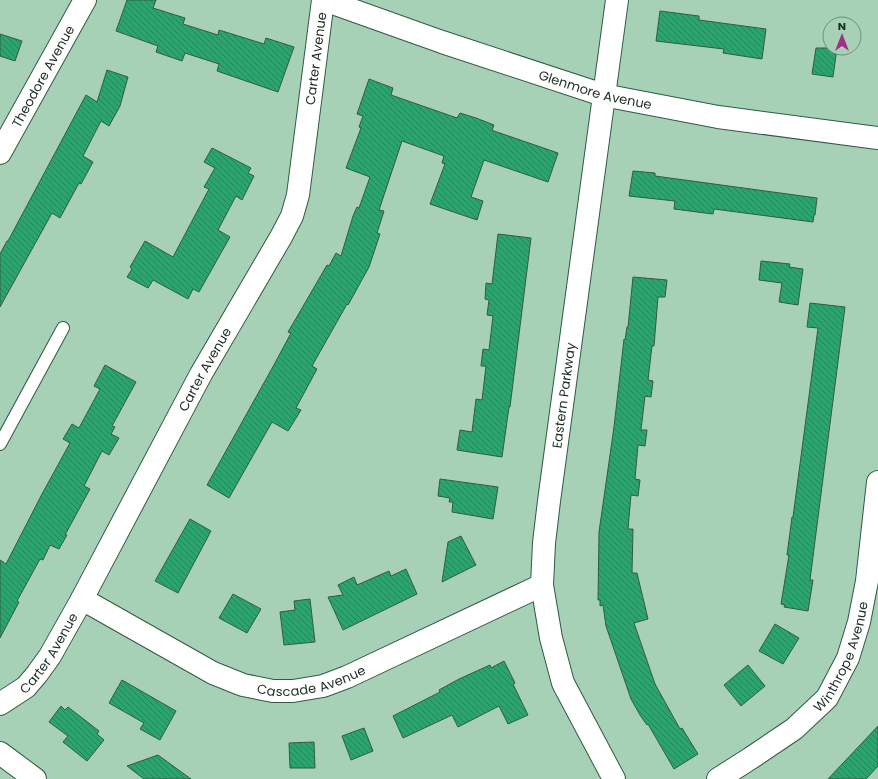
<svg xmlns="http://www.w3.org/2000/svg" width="878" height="779" viewBox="0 0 878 779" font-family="Poppins,sans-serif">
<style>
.building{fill:url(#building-back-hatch);stroke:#335b45}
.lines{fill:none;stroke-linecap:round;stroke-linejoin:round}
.lane-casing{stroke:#315943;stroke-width:14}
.street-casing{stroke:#315943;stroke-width:24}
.secondary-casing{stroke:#315943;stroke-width:24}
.lane{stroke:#fff;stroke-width:12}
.street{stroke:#fff;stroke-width:22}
.secondary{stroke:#fff;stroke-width:22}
.labels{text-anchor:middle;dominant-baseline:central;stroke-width:4;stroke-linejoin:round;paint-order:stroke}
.street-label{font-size:13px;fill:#1b2c22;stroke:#a6d1b7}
</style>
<defs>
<pattern id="building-back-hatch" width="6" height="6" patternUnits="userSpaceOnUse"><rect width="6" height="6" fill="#28a66e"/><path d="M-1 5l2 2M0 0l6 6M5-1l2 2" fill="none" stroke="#22875a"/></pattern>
</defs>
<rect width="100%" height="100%" fill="#a6d1b7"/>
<g class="building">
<polygon points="127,0 156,0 153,8 185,18 183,24 218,35 219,30 264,44 266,38 294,47 278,92 217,71 219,64 185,53 182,61 156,52 158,46 116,31"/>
<polygon points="660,11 699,16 699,20 766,29 762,59 723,53 724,49 656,41"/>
<polygon points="0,34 22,41 15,61 0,56"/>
<polygon points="816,48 837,48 833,77 812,74"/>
<polygon points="107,70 128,77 120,106 109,126 101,121 83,156 93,162 81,184 79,183 60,218 52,213 0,307 0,254 7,241 8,241 86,95 97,102"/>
<polygon points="369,79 393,88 391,95 457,118 460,113 476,118 494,125 492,130 494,131 558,153 548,182 484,160 471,197 483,201 477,220 430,204 445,164 442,163 444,156 402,141 379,210 384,211 377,233 380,234 369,267 348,305 347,304 312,366 317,369 296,408 301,410 288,431 272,422 229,498 207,485 275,363 291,333 288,332 298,315 327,265 329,266 336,253 341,256 353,216 357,207 359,208 370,177 346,168 361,128 359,127 363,116 357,114"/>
<polygon points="212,148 251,168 248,173 254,176 242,200 236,196 218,230 230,237 199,292 193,289 188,299 153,280 148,288 127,277 132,269 130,267 145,241 173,257 209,189 204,187 215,168 204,162"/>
<polygon points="633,171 655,173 655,176 817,198 815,215 814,215 813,222 714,209 713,214 674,209 675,201 629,196"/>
<polygon points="498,234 531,238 510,407 509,407 502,457 457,450 460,430 472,432 476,399 482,400 486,366 481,366 483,349 489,350 493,316 487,315 489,300 485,299 486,283 492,284"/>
<polygon points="761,261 790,264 789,267 803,269 798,305 779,302 782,283 759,280"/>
<polygon points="633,277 667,280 665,297 658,297 654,346 652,346 648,380 653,381 651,397 645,396 641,430 647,430 645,446 638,445 635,479 640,480 638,496 631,495 628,529 633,529 632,573 637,573 648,619 634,623 655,684 680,729 682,728 698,754 674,769 648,724 647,725 640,715 631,699 606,626 603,605 600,606 600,600 598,600 599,532 614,427 624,339 625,340 627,327 628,327"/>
<polygon points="810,303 845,307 821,494 810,580 813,580 808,611 784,607 785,605 781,604 789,555 787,555 792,517 793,517 818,328 807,327"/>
<polygon points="105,365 136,382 112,426 115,427 111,434 119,438 109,455 102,451 84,486 90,489 65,535 67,535 59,549 50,545 43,560 40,559 17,601 19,602 0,638 0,560 6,564 42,494 70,443 63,439 72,424 79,428 100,389 94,386"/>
<polygon points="440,479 498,487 493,519 452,512 453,502 449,502 450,498 438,496"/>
<polygon points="190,519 211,531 178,593 155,581"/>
<polygon points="461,536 476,565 442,582 448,542"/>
<polygon points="406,569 417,594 343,630 328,597 343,595 338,585 354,577 357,585 389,571 391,576"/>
<polygon points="233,594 261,609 247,633 219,618"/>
<polygon points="310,599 315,642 284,645 280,612 295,610 294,601"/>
<polygon points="775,624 799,638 783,664 759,651"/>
<polygon points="504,661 515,683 513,684 528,715 508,724 499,706 458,727 452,715 403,738 393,716 440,692 439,690 459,679 490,665 491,668"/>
<polygon points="748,665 765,686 741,706 724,685"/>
<polygon points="122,680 176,711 160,740 140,729 144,723 109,703"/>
<polygon points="61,706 65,710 68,707 99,731 97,734 104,740 87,761 63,742 68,736 49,722"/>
<polygon points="878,726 878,766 866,779 828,779"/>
<polygon points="364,728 373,751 351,760 342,736"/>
<polygon points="314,742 315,768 290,768 289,743"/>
<polygon points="158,755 191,779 144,779 127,766"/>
</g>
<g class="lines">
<g class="lane-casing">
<polyline id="lane" points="0,444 63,328"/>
</g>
<g class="street-casing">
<g id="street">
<path id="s1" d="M0,153L85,0"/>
<path id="s2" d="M82,599L213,673L243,685L273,691H293L323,686L347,677L542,585"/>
<path id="s3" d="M0,704L26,687L37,674L50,656L82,599L201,374L281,237L292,216L298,195L323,0"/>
<polyline points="0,753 35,779"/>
<path id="s4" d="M614,779L563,683L551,638L542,585L544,543L549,501L617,0"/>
<path id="s5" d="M718,779L751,758L794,729L827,698L848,658L859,622L867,581L878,482"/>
</g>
</g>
<g class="secondary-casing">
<g id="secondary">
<path id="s6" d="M324,0L442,42L603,95L718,117L878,138"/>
</g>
</g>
<use href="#lane" class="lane"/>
<use href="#street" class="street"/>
<use href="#secondary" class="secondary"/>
</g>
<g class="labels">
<g class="street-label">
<text stroke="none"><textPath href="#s3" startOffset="732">Carter Avenue</textPath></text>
<text stroke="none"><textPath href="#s1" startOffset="88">Theodore Avenue</textPath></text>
<text stroke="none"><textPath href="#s6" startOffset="286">Glenmore Avenue</textPath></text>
<text stroke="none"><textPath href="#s3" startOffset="396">Carter Avenue</textPath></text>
<text stroke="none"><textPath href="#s4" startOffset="400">Eastern Parkway</textPath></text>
<text stroke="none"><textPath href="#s3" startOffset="72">Carter Avenue</textPath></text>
<text stroke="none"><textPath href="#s5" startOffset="180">Winthrope Avenue</textPath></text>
<text stroke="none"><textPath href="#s2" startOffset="253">Cascade Avenue</textPath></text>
</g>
</g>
<g transform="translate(842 36)"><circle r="19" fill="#a6d1b7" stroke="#6e8f7b"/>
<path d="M0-3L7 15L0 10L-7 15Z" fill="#a32e88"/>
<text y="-6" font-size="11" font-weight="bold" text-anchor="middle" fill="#1b2c22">N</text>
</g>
</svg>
